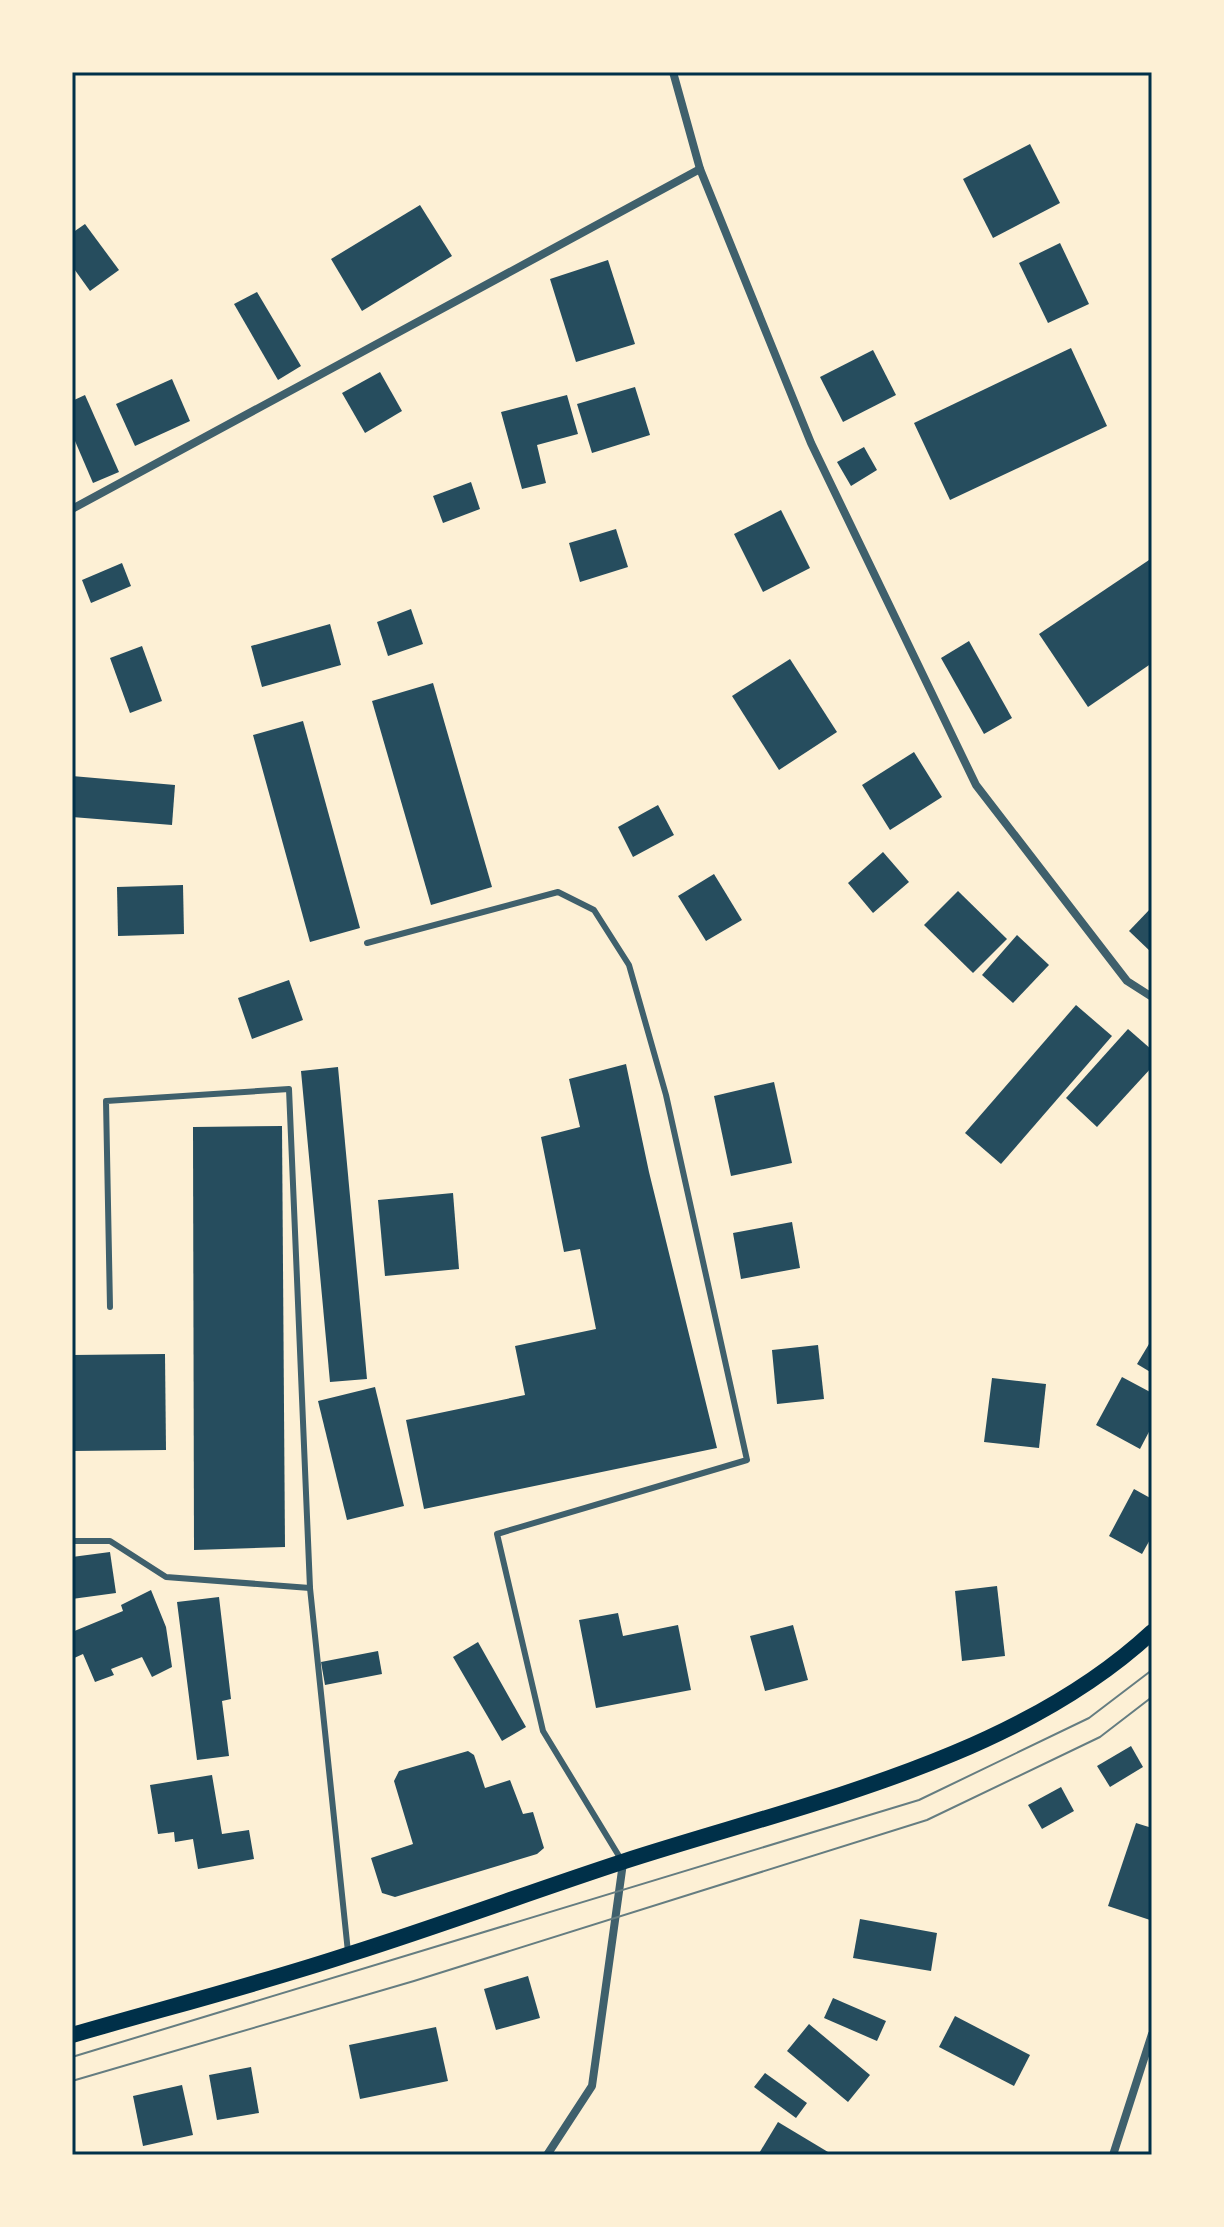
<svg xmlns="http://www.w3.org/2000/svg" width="1224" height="2227" viewBox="0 0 1224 2227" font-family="Montserrat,sans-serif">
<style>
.building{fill:#264d5e}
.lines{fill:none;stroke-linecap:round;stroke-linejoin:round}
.service{stroke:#3f606c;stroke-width:6}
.minor{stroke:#3f606c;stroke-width:8}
.secondary{stroke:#003049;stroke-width:16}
.tram{stroke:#657d81;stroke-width:2}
.neatline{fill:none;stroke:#003049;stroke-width:3}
</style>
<rect width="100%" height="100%" fill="#fdf0d5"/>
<g class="building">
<polygon points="1030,144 1060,203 993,238 963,179"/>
<polygon points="420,205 452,256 362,311 331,259"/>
<polygon points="85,224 119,270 90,291 72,266 72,233"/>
<polygon points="1060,243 1089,304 1048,323 1019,263"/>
<polygon points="608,260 635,344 576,362 550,279"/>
<polygon points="257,292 301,366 278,380 234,304"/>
<polygon points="1071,348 1107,426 950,500 914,423"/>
<polygon points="873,350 896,395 843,422 820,377"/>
<polygon points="380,372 402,411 365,433 342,393"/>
<polygon points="172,379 190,421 135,446 116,404"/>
<polygon points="635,387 650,435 592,453 577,404"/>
<polygon points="85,395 119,472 93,483 72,434 72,401"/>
<polygon points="567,395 578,434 537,445 546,483 522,489 501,412"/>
<polygon points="864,447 877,470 851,486 837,462"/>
<polygon points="471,482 480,509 443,523 433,496"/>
<polygon points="781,510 810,568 763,592 734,534"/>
<polygon points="616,529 628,567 580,582 569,543"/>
<polygon points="1152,558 1152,663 1088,707 1039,634"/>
<polygon points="122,563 131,586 91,603 82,580"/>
<polygon points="411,609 423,644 388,656 377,622"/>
<polygon points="330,624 341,665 262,687 251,646"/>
<polygon points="969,641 1012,718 984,734 941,658"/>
<polygon points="142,646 162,701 130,713 110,658"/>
<polygon points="790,659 837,732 779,770 732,696"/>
<polygon points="433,683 492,887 431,905 372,701"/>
<polygon points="303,721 360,928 310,942 253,735"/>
<polygon points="914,752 942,797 890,830 862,785"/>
<polygon points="72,776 175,785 172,825 72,817"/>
<polygon points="658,805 674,835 633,857 618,827"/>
<polygon points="883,852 909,882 873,913 848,883"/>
<polygon points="714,874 742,920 706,941 678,896"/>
<polygon points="183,885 184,934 118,936 117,887"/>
<polygon points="958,891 1007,939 973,973 924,925"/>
<polygon points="1152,907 1152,953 1129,931"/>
<polygon points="1017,935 1049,965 1013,1003 982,975"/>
<polygon points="289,980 303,1020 252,1039 238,998"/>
<polygon points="1076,1005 1112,1036 1001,1164 965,1133"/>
<polygon points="1128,1029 1152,1050 1152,1067 1097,1127 1066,1098"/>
<polygon points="626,1064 649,1172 717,1448 424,1509 406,1420 525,1395 515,1346 596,1329 580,1249 564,1252 541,1137 580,1127 569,1079"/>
<polygon points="338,1067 367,1379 330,1382 301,1071"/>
<polygon points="774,1082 792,1163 731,1176 714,1096"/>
<polygon points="282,1126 285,1547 194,1550 193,1127"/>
<polygon points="453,1193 459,1269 385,1276 378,1200"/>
<polygon points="792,1222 800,1268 741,1279 733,1233"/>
<polygon points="1152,1339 1152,1373 1137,1364"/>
<polygon points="818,1345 824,1399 777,1404 772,1350"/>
<polygon points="165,1354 166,1450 72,1451 72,1355"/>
<polygon points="1122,1377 1152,1393 1152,1426 1140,1449 1096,1425"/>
<polygon points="992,1378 1046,1384 1039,1448 984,1442"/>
<polygon points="375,1387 404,1506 347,1520 318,1401"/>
<polygon points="1134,1489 1152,1499 1152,1536 1142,1554 1109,1536"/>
<polygon points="110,1552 116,1593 72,1599 72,1557"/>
<polygon points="997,1586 1005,1656 962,1661 955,1591"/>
<polygon points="151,1590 166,1627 172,1667 152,1677 142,1657 111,1669 114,1675 95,1682 83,1654 72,1659 72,1632 123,1611 121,1605"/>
<polygon points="219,1597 231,1699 222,1701 229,1756 197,1760 177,1602"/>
<polygon points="618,1613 623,1636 678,1625 691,1690 596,1708 579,1620"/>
<polygon points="793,1625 808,1680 765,1691 750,1636"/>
<polygon points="478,1642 526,1727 502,1741 453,1657"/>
<polygon points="378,1651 382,1674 325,1685 321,1662"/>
<polygon points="1131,1746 1143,1767 1110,1787 1097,1766"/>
<polygon points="468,1751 474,1755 485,1788 510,1780 523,1814 533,1812 544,1848 537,1854 395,1897 382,1893 371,1858 413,1844 394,1781 399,1771"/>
<polygon points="212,1775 222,1834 249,1830 254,1859 198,1869 193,1839 175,1842 174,1832 158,1834 150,1785"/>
<polygon points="1061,1787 1074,1811 1042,1829 1028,1805"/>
<polygon points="1136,1823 1152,1828 1150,1920 1108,1906"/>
<polygon points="860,1919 937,1933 931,1971 853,1958"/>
<polygon points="528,1976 540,2018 496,2030 484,1989"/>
<polygon points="833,1998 886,2021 877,2041 824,2018"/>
<polygon points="955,2016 1030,2055 1014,2086 939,2047"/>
<polygon points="809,2024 870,2075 848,2102 787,2051"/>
<polygon points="436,2027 448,2081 360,2099 349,2045"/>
<polygon points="251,2067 259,2113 217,2120 209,2075"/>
<polygon points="765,2073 807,2103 796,2118 754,2087"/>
<polygon points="182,2085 193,2135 143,2146 133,2096"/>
<polygon points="778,2122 833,2155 758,2155"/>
</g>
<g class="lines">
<g class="service">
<polyline points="367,943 558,892 594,910 629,965 666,1095 747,1460 497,1534 543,1731 622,1861"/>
<polyline points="110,1307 106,1101 289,1089 310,1588 348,1952"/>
<polyline points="72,1541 110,1541 166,1577 310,1588"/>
</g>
<g class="minor">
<polyline points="673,72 700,169 811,443 976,785 1127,981 1152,997"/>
<polyline points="72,509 700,169"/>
<polyline points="547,2155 592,2086 623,1863"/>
<polyline points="1113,2155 1152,2034"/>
</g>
<path class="secondary" d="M72,2035C165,2008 259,1984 350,1954C442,1925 533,1891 625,1861C801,1804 1013,1761 1152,1632"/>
<g class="tram">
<polyline points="72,2057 919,1800 1089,1718 1152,1670"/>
<polyline points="72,2081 414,1981 927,1820 1100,1737 1152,1697"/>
</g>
</g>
<rect width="1224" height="2227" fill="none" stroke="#fdf0d5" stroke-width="148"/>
<rect x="74" y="74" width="1076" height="2079" class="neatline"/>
</svg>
